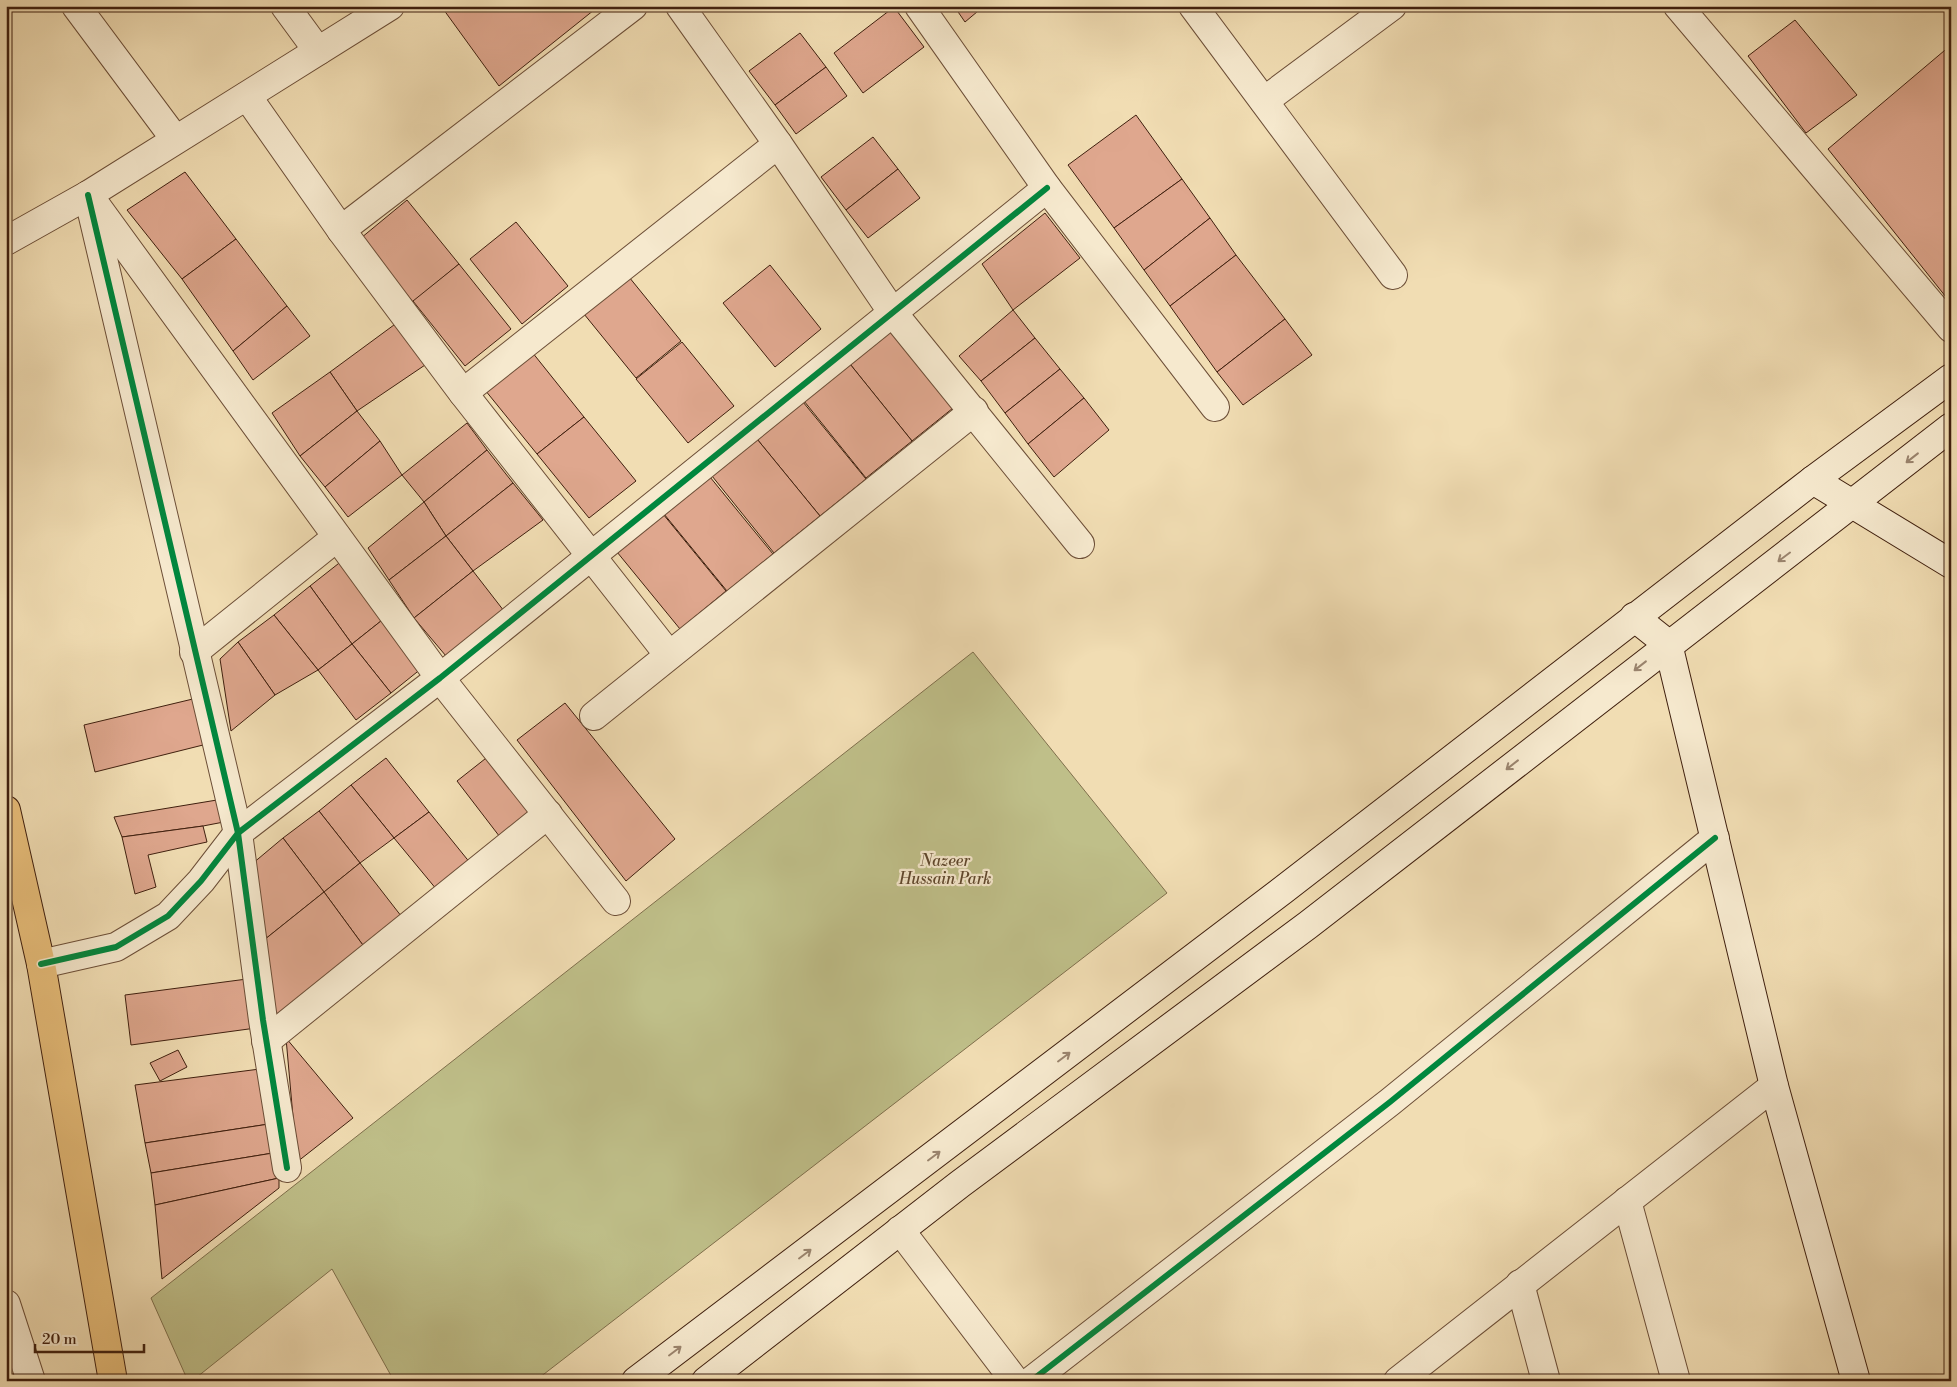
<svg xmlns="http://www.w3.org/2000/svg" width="1957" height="1387" viewBox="0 0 1957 1387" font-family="'Libre Bodoni',serif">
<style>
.green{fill:#bfbf89;stroke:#7f6f4c}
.building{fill:#dfa78e;stroke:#3f1f0e}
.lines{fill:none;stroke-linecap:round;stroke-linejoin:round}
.street-casing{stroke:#6c4e37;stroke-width:30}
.secondary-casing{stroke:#3f1f0e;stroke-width:30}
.primary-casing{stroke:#3f1f0e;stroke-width:30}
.street{stroke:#f6e9ce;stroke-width:28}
.secondary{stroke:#f6e9ce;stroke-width:28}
.primary{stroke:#e8be7a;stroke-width:28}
.cycleway-casing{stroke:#f6e9ce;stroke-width:9}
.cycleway{stroke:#00873e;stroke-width:6}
.oneway{stroke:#9a846e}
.labels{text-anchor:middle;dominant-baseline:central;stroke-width:4.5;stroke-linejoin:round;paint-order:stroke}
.park-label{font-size:16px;font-style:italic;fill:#5f472d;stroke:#f6e9ce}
</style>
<rect width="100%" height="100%" fill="#f1ddb3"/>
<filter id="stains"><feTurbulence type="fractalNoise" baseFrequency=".004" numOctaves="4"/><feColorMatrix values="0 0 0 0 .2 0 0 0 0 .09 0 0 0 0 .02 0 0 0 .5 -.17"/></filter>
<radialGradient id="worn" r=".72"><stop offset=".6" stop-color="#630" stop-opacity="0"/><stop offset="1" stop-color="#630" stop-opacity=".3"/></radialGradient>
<polygon class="green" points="973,652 1167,893 535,1381 394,1381 332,1269 192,1381 188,1381 151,1298"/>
<g class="building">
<polygon points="441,6 599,6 499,86"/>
<polygon points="954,6 984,6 965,22"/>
<polygon points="894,7 924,47 863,93 834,53"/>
<polygon points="1795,20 1857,95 1806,133 1748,56"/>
<polygon points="800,33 826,67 775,105 749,71"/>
<polygon points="1951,45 1951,293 1946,297 1828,149"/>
<polygon points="826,67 847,96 796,134 775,105"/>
<polygon points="1136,115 1182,179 1114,228 1068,165"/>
<polygon points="873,137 898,169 846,210 821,177"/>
<polygon points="898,169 920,198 868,238 846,210"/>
<polygon points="185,172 236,239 182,279 127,210"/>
<polygon points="1182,179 1210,218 1144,270 1114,228"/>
<polygon points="407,200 459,264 413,302 361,238"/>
<polygon points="1045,213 1080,258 1013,310 982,264"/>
<polygon points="1210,218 1236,255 1170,306 1144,270"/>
<polygon points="516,222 568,286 522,324 470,259"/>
<polygon points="236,239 287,306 233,351 182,279"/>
<polygon points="1236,255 1285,319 1217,372 1170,306"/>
<polygon points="459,264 511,329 465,366 413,301"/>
<polygon points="770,265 821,329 775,367 723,303"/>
<polygon points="629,277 681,341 636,378 584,314"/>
<polygon points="287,306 310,336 253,380 233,351"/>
<polygon points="1013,310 1035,338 981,381 959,356"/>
<polygon points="1285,319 1312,355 1243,405 1217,372"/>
<polygon points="398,322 428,363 357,411 330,372"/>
<polygon points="896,327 958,404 912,441 850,364"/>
<polygon points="1035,338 1060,369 1005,413 981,381"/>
<polygon points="682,342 734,406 688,443 636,379"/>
<polygon points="532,352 584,417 537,454 485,390"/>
<polygon points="850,364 912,441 866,478 804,401"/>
<polygon points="1060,369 1084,398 1028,444 1005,413"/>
<polygon points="330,372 357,411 300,456 272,413"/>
<polygon points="1084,398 1109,430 1054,477 1028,444"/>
<polygon points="803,402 866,479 820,516 757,439"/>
<polygon points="357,411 380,441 325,487 300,456"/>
<polygon points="584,417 636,481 589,518 537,454"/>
<polygon points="467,423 487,450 424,502 402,475"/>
<polygon points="757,439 820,516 774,553 712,476"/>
<polygon points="380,441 402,475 348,517 325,487"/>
<polygon points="487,450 513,483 446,536 424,502"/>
<polygon points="710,477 773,554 727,591 664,514"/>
<polygon points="513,483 543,520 473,571 446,536"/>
<polygon points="424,502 446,536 389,580 368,548"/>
<polygon points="663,514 726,591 680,629 617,552"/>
<polygon points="446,536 473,571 414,618 389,580"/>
<polygon points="343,560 386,617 352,644 310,586"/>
<polygon points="473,571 504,611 446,656 414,618"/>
<polygon points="310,586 352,644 318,670 274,615"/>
<polygon points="274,615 318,670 275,695 238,642"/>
<polygon points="386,617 422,668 391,693 352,644"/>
<polygon points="238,642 275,695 231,731 220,659"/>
<polygon points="352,644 391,693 356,720 318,670"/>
<polygon points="197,698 207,744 95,772 84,725"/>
<polygon points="565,703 675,839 626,881 517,740"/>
<polygon points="490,755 538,814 503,841 457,781"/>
<polygon points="386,758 429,812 394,838 351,785"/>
<polygon points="351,785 394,838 360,863 319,811"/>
<polygon points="223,799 229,821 203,826 122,837 114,817"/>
<polygon points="319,811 360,863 324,892 283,838"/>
<polygon points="429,812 471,864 437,890 394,838"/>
<polygon points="203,826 207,842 148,855 156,887 135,894 122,837"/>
<polygon points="283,838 324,892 264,940 252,864"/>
<polygon points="360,863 405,921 368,952 324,892"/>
<polygon points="324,892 368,952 292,1020 270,1010 264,940"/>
<polygon points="247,979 256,1028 131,1045 125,995"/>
<polygon points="286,1038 353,1118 297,1162"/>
<polygon points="178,1050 187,1067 160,1081 150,1063"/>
<polygon points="260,1069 269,1124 145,1143 135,1085"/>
<polygon points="269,1124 273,1153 151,1173 145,1143"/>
<polygon points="273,1153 279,1178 155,1205 151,1173"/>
<polygon points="279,1178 279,1188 162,1279 155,1205"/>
</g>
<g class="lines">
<g class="street-casing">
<g id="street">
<polyline points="76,6 175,139"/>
<polyline points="285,6 318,51"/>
<polyline points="680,6 778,144 893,313 1080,544"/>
<polyline points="919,6 1047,188 1215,407"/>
<polyline points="1193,6 1393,275"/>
<polyline points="1678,6 1951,328"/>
<polyline points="247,96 341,230 463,393 669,655"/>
<polyline points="1264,101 1392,6"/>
<polyline points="88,195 238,833 263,1020 287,1168"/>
<polyline points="95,204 440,678 616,901"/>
<polyline points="341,230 633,6"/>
<polyline points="6,241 88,195 390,6"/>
<polyline points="463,393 778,144"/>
<polyline points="194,652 337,537"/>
<polyline points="594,716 974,411"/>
<polyline points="41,964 116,947 168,916 201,881 238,833 440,678 1047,188"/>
<polyline points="266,1041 548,814"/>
<polyline points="1627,1201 1676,1381"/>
<polyline points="900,1230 1015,1381"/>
<polyline points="1520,1284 1546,1381"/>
<polyline points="6,1304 31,1381"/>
<polyline points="1031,1381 1390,1102 1715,838"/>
<polyline points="1398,1381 1774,1086"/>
</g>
</g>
<g class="secondary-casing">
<g id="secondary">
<polyline points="1813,480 1951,564"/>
<polyline points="1634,617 1668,644 1774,1086 1856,1381"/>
<polyline points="636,1381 1283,890 1813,480 1951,378"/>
<polyline points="706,1381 960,1184 1308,925 1951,427"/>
</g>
</g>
<g class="primary-casing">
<polyline id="primary" points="6,810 41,964 113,1381"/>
</g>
<use href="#street" class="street"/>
<use href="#secondary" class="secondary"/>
<use href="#primary" class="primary"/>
<g class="cycleway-casing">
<g id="cycleway">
<polyline points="88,195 238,833 263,1020 287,1168"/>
<polyline points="41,964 116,947 168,916 201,881 238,833 440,678 1047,188"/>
<polyline points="1031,1381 1390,1102 1715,838"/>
</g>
</g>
<use href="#cycleway" class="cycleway"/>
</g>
<defs><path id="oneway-shaft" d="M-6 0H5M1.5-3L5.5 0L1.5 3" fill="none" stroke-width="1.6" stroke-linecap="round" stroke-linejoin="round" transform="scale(1.25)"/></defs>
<g class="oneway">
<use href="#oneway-shaft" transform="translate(1912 458) rotate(142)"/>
<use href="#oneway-shaft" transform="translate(1784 557) rotate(143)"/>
<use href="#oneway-shaft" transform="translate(1640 666) rotate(142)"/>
<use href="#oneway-shaft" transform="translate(1512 765) rotate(142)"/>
<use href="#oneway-shaft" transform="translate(1064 1057) rotate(-37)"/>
<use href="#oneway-shaft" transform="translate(934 1156) rotate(-37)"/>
<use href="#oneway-shaft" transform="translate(805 1254) rotate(-37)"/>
<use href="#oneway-shaft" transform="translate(675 1351) rotate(-37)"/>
</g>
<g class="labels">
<g class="park-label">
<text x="945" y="861">Nazeer<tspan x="945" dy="18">Hussain Park</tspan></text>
</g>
</g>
<rect width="1957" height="1387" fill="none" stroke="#f1ddb3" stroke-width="25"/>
<rect x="8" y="8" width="1942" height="1372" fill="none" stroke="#3f1f0e" stroke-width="2.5"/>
<rect x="12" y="12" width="1932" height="1362" fill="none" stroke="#3f1f0e"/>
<path d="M35 1344v8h109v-8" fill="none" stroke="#3f1f0e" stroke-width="2.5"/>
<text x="42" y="1344" font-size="15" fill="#3f1f0e" stroke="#f6e9ce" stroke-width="4" paint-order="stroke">20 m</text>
<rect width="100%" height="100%" filter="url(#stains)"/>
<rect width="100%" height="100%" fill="url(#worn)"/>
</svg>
